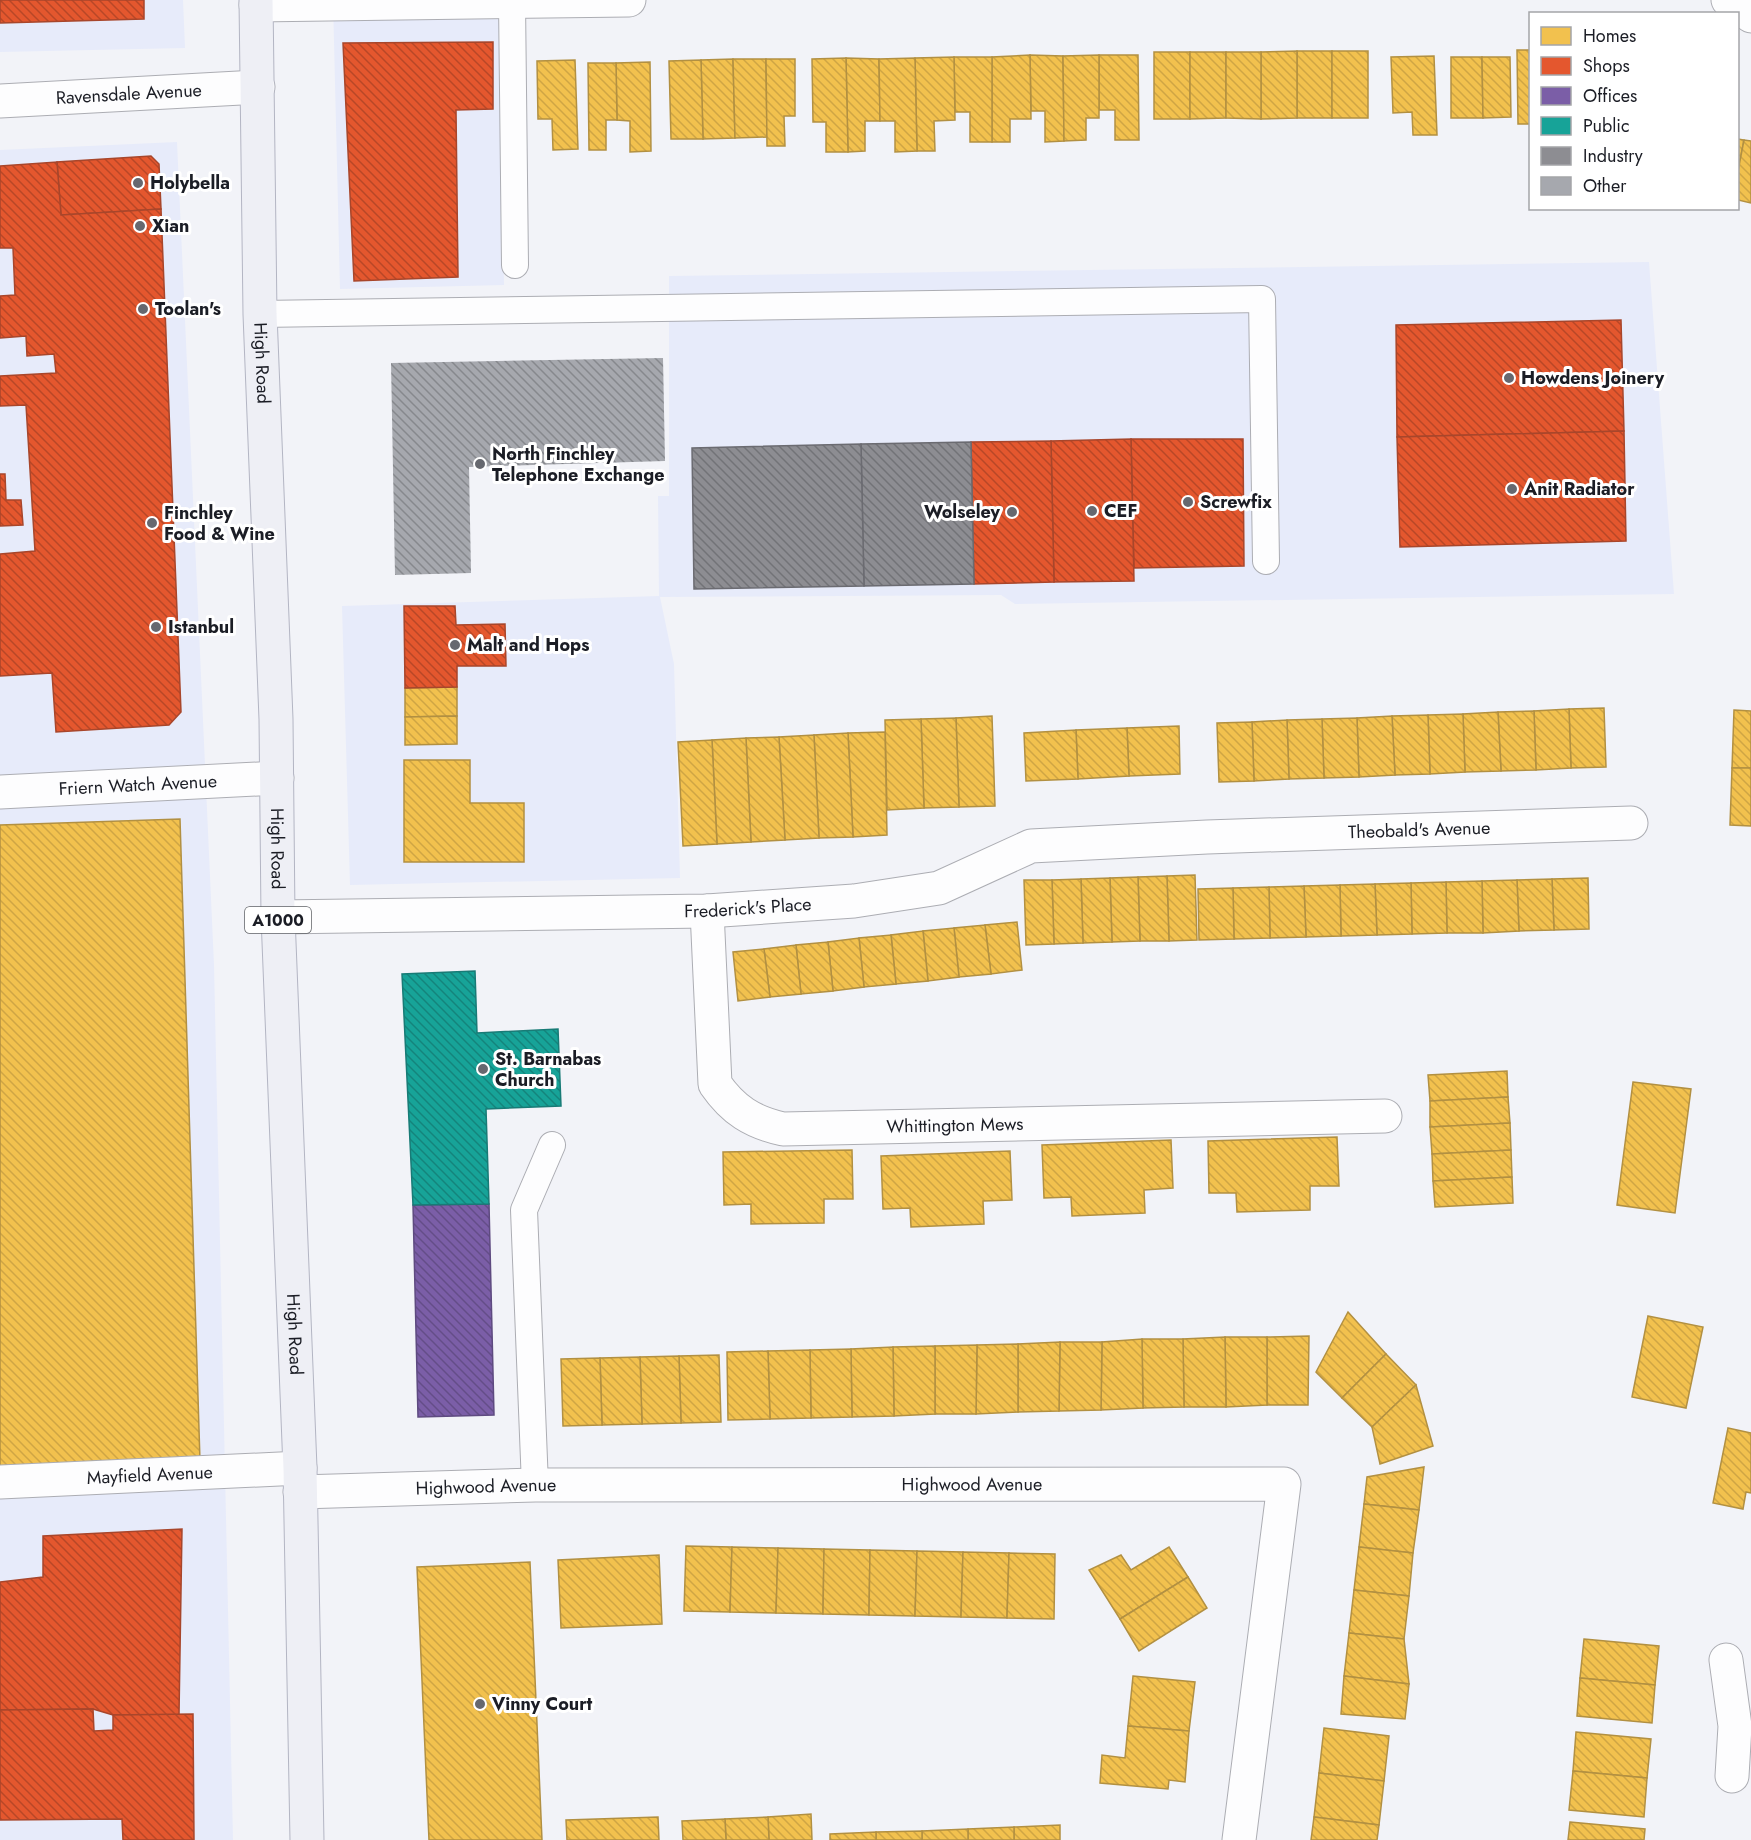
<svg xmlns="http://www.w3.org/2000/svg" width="1751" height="1840" viewBox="0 0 1751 1840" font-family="Jost,sans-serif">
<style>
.built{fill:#e7ebfa}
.homes{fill:url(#homes-back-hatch);stroke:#b29042;stroke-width:1.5}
.shops{fill:url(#shops-back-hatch);stroke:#a8462b;stroke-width:1.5}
.offices{fill:url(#offices-back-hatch);stroke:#5e4a80;stroke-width:1.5}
.public{fill:url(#public-back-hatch);stroke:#187b76;stroke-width:1.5}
.industry{fill:url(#industry-back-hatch);stroke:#6b6b71;stroke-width:1.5}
.building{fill:url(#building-back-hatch)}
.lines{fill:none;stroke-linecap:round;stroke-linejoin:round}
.service-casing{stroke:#acadb3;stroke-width:28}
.minor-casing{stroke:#acadb3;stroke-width:35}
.primary-casing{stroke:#b3b5c3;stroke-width:35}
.service{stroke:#fdfdfe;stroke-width:26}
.minor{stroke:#fdfdfe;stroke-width:33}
.primary{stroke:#eeeff5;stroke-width:33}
.poi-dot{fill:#66686f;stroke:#fff;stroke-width:2}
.labels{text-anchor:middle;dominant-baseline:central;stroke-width:6;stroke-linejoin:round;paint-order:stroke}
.shield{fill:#fff;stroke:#5f6166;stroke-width:1.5}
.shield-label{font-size:16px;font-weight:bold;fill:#1b1d25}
.street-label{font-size:18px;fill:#1b1d25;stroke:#fff}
.poi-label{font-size:18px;font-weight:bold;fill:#1b1d25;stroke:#fff;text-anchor:start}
</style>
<defs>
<pattern id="homes-back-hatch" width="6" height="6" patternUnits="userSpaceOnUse" patternTransform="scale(1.5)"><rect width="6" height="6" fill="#f2c14e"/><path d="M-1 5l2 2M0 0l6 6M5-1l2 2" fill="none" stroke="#cfa544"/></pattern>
<pattern id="shops-back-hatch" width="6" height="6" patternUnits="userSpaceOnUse" patternTransform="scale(1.5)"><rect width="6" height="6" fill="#e4572e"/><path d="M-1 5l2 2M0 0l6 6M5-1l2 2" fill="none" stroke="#b84727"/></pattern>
<pattern id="offices-back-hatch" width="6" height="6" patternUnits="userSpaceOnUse" patternTransform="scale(1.5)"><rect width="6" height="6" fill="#7b5ea7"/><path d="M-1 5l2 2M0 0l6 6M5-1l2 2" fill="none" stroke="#644d88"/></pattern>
<pattern id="public-back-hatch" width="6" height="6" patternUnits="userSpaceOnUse" patternTransform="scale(1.5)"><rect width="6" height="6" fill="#17a398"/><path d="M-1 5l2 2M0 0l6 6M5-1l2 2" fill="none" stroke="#14847c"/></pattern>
<pattern id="industry-back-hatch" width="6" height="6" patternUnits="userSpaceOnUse" patternTransform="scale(1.5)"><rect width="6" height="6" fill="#8d8d92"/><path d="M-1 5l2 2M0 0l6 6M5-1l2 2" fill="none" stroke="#727377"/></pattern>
<pattern id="building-back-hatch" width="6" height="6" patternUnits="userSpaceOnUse" patternTransform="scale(1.5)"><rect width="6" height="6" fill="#a6a8ae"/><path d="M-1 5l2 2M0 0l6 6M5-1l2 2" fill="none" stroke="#86888d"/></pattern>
</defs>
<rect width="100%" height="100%" fill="#f2f3f8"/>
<g class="built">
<polygon points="0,0 183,0 185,48 0,52"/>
<polygon points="333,0 506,0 501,42 504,285 340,289"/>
<polygon points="177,142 214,965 233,1840 0,1840 0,150"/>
<polygon points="1649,262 1674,594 1015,604 1001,595 660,597 674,664 680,878 350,885 342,606 659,596 658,496 669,496 669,276"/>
</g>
<g class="homes">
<polygon points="1517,50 1530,50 1530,124 1518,124"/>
<rect x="1297" y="51" width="35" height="67"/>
<polygon points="1297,51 1297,118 1261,119 1261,52"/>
<rect x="1332" y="51" width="36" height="67"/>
<rect x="1154" y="52" width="36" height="67"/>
<polygon points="1190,52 1226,52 1226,118 1190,119"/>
<polygon points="1226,52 1261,52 1261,119 1226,118"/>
<polygon points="1030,55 1063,56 1064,141 1045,142 1045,111 1031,111"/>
<polygon points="1030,55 1031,119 1010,119 1010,142 992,142 992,57"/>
<polygon points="1099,55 1138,55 1139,140 1115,140 1115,110 1099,110"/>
<polygon points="1099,55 1099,118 1086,118 1086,140 1064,141 1063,56"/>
<polygon points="1434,56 1437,135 1413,135 1412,112 1393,113 1391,57"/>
<polygon points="954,57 992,57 992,142 970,142 970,112 955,112"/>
<polygon points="954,57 955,120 934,121 935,151 917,151 915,58"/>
<polygon points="1451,57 1482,57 1483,118 1451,118"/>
<polygon points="1482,57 1510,57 1511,117 1483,118"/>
<polygon points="846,58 879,59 880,121 865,121 865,151 848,152"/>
<polygon points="846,58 848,152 826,152 826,122 813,122 812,59"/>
<polygon points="915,58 917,151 895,152 895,121 880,121 879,59"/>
<polygon points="733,59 735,138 703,139 701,60"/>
<polygon points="733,59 766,59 767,137 735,138"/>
<polygon points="766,59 795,59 795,116 784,116 785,146 767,146"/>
<polygon points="575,60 578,149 553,150 552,119 538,119 537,61"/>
<polygon points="701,60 703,139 671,139 669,61"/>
<polygon points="650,62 651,151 630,152 630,121 617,120 616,63"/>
<polygon points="588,63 616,63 617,120 606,120 606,150 589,150"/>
<polygon points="1738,139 1744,140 1738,171"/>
<polygon points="1744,140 1751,141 1751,203 1738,200 1738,171"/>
<polygon points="457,687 457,716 405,717 405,688"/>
<polygon points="1604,708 1606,767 1571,768 1569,709"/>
<polygon points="1569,709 1571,768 1536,770 1534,711"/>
<polygon points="1734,710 1751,711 1751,768 1732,768"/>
<polygon points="1534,711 1536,770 1501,771 1498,712"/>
<polygon points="1498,712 1501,771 1465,772 1463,714"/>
<polygon points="1463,714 1465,772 1430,774 1428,715"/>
<polygon points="1428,715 1430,774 1395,775 1392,716"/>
<polygon points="457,716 457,744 405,745 405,717"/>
<polygon points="992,716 995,806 959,807 956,718"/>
<polygon points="1392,716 1395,775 1359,777 1357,718"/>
<polygon points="956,718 959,807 924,808 921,719"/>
<polygon points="1357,718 1359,777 1324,778 1322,719"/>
<polygon points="921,719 924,808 887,810 885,720"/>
<polygon points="1322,719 1324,778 1289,779 1287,720"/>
<polygon points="1287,720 1289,779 1254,781 1252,722"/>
<polygon points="1252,722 1254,781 1219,782 1217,723"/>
<polygon points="1179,726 1180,774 1129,776 1127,728"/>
<polygon points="1127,728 1129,776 1078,779 1076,730"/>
<polygon points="1076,730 1078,779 1026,781 1024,733"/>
<polygon points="885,732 887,835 853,837 848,733"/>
<polygon points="848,733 853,837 819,838 814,735"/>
<polygon points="814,735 819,838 785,840 779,737"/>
<polygon points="779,737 785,840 751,842 746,738"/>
<polygon points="746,738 751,842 717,844 712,740"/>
<polygon points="712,740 717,844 683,846 678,742"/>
<polygon points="404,760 470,760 470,803 524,803 524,862 404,862"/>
<polygon points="1732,768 1751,768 1751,826 1730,825"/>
<polygon points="180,819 200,1461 0,1467 0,825"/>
<polygon points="1195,875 1197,940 1169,941 1167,876"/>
<polygon points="1167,876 1169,941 1140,941 1138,877"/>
<polygon points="1138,877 1140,941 1112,942 1110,878"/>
<polygon points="1110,878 1112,942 1083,943 1081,879"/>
<polygon points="1588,878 1589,929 1554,930 1552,879"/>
<polygon points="1081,879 1083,943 1054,944 1052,880"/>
<polygon points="1552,879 1554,930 1519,931 1517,880"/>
<polygon points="1024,880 1052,880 1054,944 1026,945"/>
<polygon points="1517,880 1519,931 1483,933 1482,881"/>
<polygon points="1482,881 1483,933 1447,933 1446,882"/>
<polygon points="1446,882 1447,933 1412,934 1411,883"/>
<polygon points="1411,883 1412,934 1377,935 1375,884"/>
<polygon points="1375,884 1377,935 1341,936 1340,885"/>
<polygon points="1340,885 1341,936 1306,937 1304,886"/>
<polygon points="1304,886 1306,937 1270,938 1269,887"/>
<polygon points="1269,887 1270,938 1234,939 1233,888"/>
<polygon points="1233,888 1234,939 1199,940 1198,889"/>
<polygon points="1017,922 1022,970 991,974 985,925"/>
<polygon points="985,925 991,974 959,977 954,928"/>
<polygon points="954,928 959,977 928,981 923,931"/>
<polygon points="923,931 928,981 896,984 891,935"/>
<polygon points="891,935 896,984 864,987 859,938"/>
<polygon points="859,938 864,987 833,991 828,942"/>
<polygon points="828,942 833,991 801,994 796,945"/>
<polygon points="796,945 801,994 770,997 764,949"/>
<polygon points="764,949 770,997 738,1001 733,952"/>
<polygon points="1507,1071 1508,1097 1430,1101 1428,1075"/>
<polygon points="1633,1082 1691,1089 1675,1213 1617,1205"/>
<polygon points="1508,1097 1510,1123 1430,1127 1430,1101"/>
<polygon points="1510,1123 1511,1150 1432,1154 1430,1127"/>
<polygon points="1337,1137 1339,1186 1310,1186 1310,1210 1237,1212 1236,1193 1209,1193 1208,1141"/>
<polygon points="1171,1140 1173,1188 1144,1190 1145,1213 1072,1216 1071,1197 1044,1198 1042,1145"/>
<polygon points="852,1150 853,1199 824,1199 824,1223 751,1224 751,1204 724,1205 723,1152"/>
<polygon points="1511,1150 1512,1177 1433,1181 1432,1154"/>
<polygon points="1010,1151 1012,1200 983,1201 984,1224 911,1227 910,1208 883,1209 881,1156"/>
<polygon points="1512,1177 1513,1203 1435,1207 1433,1181"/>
<polygon points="1348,1312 1386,1354 1342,1398 1316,1372"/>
<polygon points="1648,1316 1703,1327 1686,1408 1632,1397"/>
<polygon points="1309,1336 1308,1405 1267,1405 1267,1337"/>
<polygon points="1225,1337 1267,1337 1267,1405 1226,1407"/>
<polygon points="1225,1337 1226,1407 1184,1407 1183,1339"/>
<polygon points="1142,1339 1183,1339 1184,1407 1143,1408"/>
<polygon points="1142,1339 1143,1408 1101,1410 1102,1342"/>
<polygon points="1060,1342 1102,1342 1101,1410 1059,1411"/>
<polygon points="1060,1342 1059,1411 1018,1412 1018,1344"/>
<polygon points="1018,1344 1018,1412 976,1414 977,1345"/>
<polygon points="977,1345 976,1414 935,1414 935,1346"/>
<polygon points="935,1346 935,1414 894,1416 893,1347"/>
<polygon points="893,1347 894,1416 852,1417 851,1349"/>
<polygon points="851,1349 852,1417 811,1418 810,1350"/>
<polygon points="810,1350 811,1418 770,1419 768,1351"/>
<polygon points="768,1351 770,1419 728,1420 727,1352"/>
<polygon points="1386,1354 1416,1385 1372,1427 1342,1398"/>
<polygon points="719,1355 721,1422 681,1423 679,1356"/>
<polygon points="679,1356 681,1423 642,1424 640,1357"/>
<polygon points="640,1357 642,1424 602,1425 600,1358"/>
<polygon points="600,1358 602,1425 563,1426 561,1359"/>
<polygon points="1416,1385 1433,1446 1380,1464 1372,1427"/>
<polygon points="1728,1428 1751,1433 1751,1493 1746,1492 1743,1509 1713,1503"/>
<polygon points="1424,1467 1419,1510 1364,1504 1367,1477"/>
<polygon points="1364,1504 1419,1510 1413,1553 1359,1547"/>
<polygon points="686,1546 732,1547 730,1612 684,1611"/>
<polygon points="732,1547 778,1548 776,1613 730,1612"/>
<polygon points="1169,1547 1188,1577 1120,1619 1089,1570 1121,1555 1131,1570"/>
<polygon points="1359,1547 1413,1553 1409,1596 1354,1590"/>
<polygon points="778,1548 824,1549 823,1614 776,1613"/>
<polygon points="824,1549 870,1550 869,1615 823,1614"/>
<polygon points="870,1550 917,1551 915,1616 869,1615"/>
<polygon points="917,1551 963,1552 961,1617 915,1616"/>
<polygon points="963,1552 1009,1553 1007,1618 961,1617"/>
<polygon points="1009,1553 1055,1554 1054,1619 1007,1618"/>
<polygon points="659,1555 662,1624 561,1628 558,1560"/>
<polygon points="530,1562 542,1840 429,1840 417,1567"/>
<polygon points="1188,1577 1207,1608 1139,1651 1120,1619"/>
<polygon points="1354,1590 1409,1596 1404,1639 1349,1633"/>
<polygon points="1349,1633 1404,1639 1409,1684 1344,1676"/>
<polygon points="1584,1639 1659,1646 1655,1685 1580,1678"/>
<polygon points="1133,1676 1195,1682 1189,1731 1128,1726"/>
<polygon points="1344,1676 1409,1684 1405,1719 1341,1714"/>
<polygon points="1580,1678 1655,1685 1652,1723 1577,1716"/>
<polygon points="1128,1726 1189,1731 1185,1782 1169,1780 1168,1789 1100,1783 1102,1755 1125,1758"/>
<polygon points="1324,1728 1389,1736 1384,1781 1319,1773"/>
<polygon points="1576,1732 1651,1739 1647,1778 1573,1771"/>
<polygon points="1573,1771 1647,1778 1644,1817 1569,1810"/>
<polygon points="1319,1773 1384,1781 1379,1825 1314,1817"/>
<polygon points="811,1814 812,1840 769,1840 768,1817"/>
<polygon points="658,1817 659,1840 567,1840 566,1820"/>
<polygon points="768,1817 769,1840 726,1840 725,1819"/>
<polygon points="1314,1817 1379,1825 1377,1840 1311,1840"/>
<polygon points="725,1819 726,1840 683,1840 682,1821"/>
<polygon points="1570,1822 1645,1829 1644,1840 1568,1840"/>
<polygon points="1060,1825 1060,1840 1014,1840 1014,1827"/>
<polygon points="1014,1827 1014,1840 968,1840 968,1829"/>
<polygon points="968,1829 968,1840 922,1840 922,1831"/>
<polygon points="922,1831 922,1840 876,1840 876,1832"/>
<polygon points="876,1832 876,1840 830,1840 830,1834"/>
</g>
<g class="shops">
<polygon points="0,0 144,0 144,19 0,23"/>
<polygon points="493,42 493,109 456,110 458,277 354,281 343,43"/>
<polygon points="151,156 159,164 161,209 61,215 57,162"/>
<polygon points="57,162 61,215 161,209 181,712 169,725 56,732 52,673 0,676 0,554 35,551 26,405 0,406 0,376 56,373 54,354 27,356 26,336 0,338 0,296 15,295 13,248 0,248 0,166"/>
<polygon points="1621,320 1624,431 1397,437 1396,325"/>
<polygon points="1624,431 1626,541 1400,547 1397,437"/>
<polygon points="1131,439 1243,439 1244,566 1134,568"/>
<polygon points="1131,439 1134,581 1054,582 1051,441"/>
<polygon points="1051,441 1054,582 974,584 971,442"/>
<polygon points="0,474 5,474 6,500 21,500 23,525 0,526"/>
<polygon points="404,606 455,606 456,625 505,624 506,666 457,666 457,687 405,688"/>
<polygon points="182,1529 179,1715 113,1715 93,1709 0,1710 0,1582 43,1577 43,1536"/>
<polygon points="93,1709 94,1731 113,1730 113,1715 193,1714 194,1840 123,1840 122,1819 0,1820 0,1710"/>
</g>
<polygon class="offices" points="489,1204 494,1415 418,1417 413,1205"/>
<polygon class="public" points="475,971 477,1033 558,1029 561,1106 486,1109 489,1204 413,1205 402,974"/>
<g class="industry">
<polygon points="971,442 974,584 864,586 861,444"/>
<polygon points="861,444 864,586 694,589 692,448"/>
</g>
<polygon class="building" points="663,358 665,461 469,467 471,573 395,575 391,363"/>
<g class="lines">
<g class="service-casing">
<g id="service">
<polyline points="512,2 515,265"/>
<polyline points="260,314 1262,299 1266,561"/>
<polyline points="535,1485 524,1210 552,1145"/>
</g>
</g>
<g class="minor-casing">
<g id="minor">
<polyline points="1728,0 1751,16"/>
<polyline points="256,5 629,0"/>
<path id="s1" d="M0,101L258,87"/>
<path id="s2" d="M0,792L277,778"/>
<path id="s3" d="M707,911L715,1084C733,1110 752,1122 783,1129L1385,1116"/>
<path id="s4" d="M278,917L707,911L854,901L939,888L1031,846L1207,837L1631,823"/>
<path id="s5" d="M0,1482L300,1468"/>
<path id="s6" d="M300,1492L535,1485L1284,1484L1239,1840"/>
<polyline points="1726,1660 1735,1726 1732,1776"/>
</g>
</g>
<g class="primary-casing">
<g id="primary">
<path id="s7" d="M256,0L260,314L276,719L278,917L300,1468L307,1840"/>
</g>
</g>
<use href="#service" class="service"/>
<use href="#minor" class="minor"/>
<use href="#primary" class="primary"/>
</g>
<g class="poi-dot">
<circle cx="138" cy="183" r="6"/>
<circle cx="140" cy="226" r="6"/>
<circle cx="143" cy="309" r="6"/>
<circle cx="1509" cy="378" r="6"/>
<circle cx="480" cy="464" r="6"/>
<circle cx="1512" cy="489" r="6"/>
<circle cx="1188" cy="502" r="6"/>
<circle cx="1092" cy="511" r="6"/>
<circle cx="1012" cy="512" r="6"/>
<circle cx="152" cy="523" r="6"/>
<circle cx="156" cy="627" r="6"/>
<circle cx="455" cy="645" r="6"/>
<circle cx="483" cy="1069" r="6"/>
<circle cx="480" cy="1704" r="6"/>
</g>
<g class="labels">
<rect class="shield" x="245" y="907" width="66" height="26" rx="4.5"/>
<g class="shield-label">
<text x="278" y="920">A1000</text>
</g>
<g class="street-label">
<text stroke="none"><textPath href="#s1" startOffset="129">Ravensdale Avenue</textPath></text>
<text stroke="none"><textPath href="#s7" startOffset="363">High Road</textPath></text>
<text stroke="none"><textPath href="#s2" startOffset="138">Friern Watch Avenue</textPath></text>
<text stroke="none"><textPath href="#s4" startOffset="1152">Theobald's Avenue</textPath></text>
<text stroke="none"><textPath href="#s7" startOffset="849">High Road</textPath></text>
<text stroke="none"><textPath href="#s4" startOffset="470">Frederick's Place</textPath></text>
<text stroke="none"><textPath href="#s3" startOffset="429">Whittington Mews</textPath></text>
<text stroke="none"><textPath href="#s7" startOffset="1335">High Road</textPath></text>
<text stroke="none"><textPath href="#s5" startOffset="150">Mayfield Avenue</textPath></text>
<text stroke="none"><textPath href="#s6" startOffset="672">Highwood Avenue</textPath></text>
<text stroke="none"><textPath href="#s6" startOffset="186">Highwood Avenue</textPath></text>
</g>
<g class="poi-label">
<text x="150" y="183">Holybella</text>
<text x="152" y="226">Xian</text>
<text x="155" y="309">Toolan's</text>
<text x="1521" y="378">Howdens Joinery</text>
<text x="492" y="454">North Finchley<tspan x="492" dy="21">Telephone Exchange</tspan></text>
<text x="1524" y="489">Anit Radiator</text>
<text x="1200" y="502">Screwfix</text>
<text x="1104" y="511">CEF</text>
<text x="1000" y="512" text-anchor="end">Wolseley</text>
<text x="164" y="513">Finchley<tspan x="164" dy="21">Food &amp; Wine</tspan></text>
<text x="168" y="627">Istanbul</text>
<text x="467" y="645">Malt and Hops</text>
<text x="495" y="1059">St. Barnabas<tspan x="495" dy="21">Church</tspan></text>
<text x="492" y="1704">Vinny Court</text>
</g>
</g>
<rect x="1529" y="12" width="210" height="198" fill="#ffffff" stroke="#a4a5a8" stroke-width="1.5"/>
<rect x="1541" y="27" width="30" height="18" fill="#f2c14e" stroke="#a4a5a8" stroke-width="1.5"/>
<text x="1583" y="42" font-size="18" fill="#1b1d25">Homes</text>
<rect x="1541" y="57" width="30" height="18" fill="#e4572e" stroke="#a4a5a8" stroke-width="1.5"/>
<text x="1583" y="72" font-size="18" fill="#1b1d25">Shops</text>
<rect x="1541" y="87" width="30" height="18" fill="#7b5ea7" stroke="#a4a5a8" stroke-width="1.5"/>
<text x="1583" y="102" font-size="18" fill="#1b1d25">Offices</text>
<rect x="1541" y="117" width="30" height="18" fill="#17a398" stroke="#a4a5a8" stroke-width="1.5"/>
<text x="1583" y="132" font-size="18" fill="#1b1d25">Public</text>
<rect x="1541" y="147" width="30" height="18" fill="#8d8d92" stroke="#a4a5a8" stroke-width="1.5"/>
<text x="1583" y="162" font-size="18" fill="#1b1d25">Industry</text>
<rect x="1541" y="177" width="30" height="18" fill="#a6a8ae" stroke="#a4a5a8" stroke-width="1.5"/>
<text x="1583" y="192" font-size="18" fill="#1b1d25">Other</text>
</svg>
